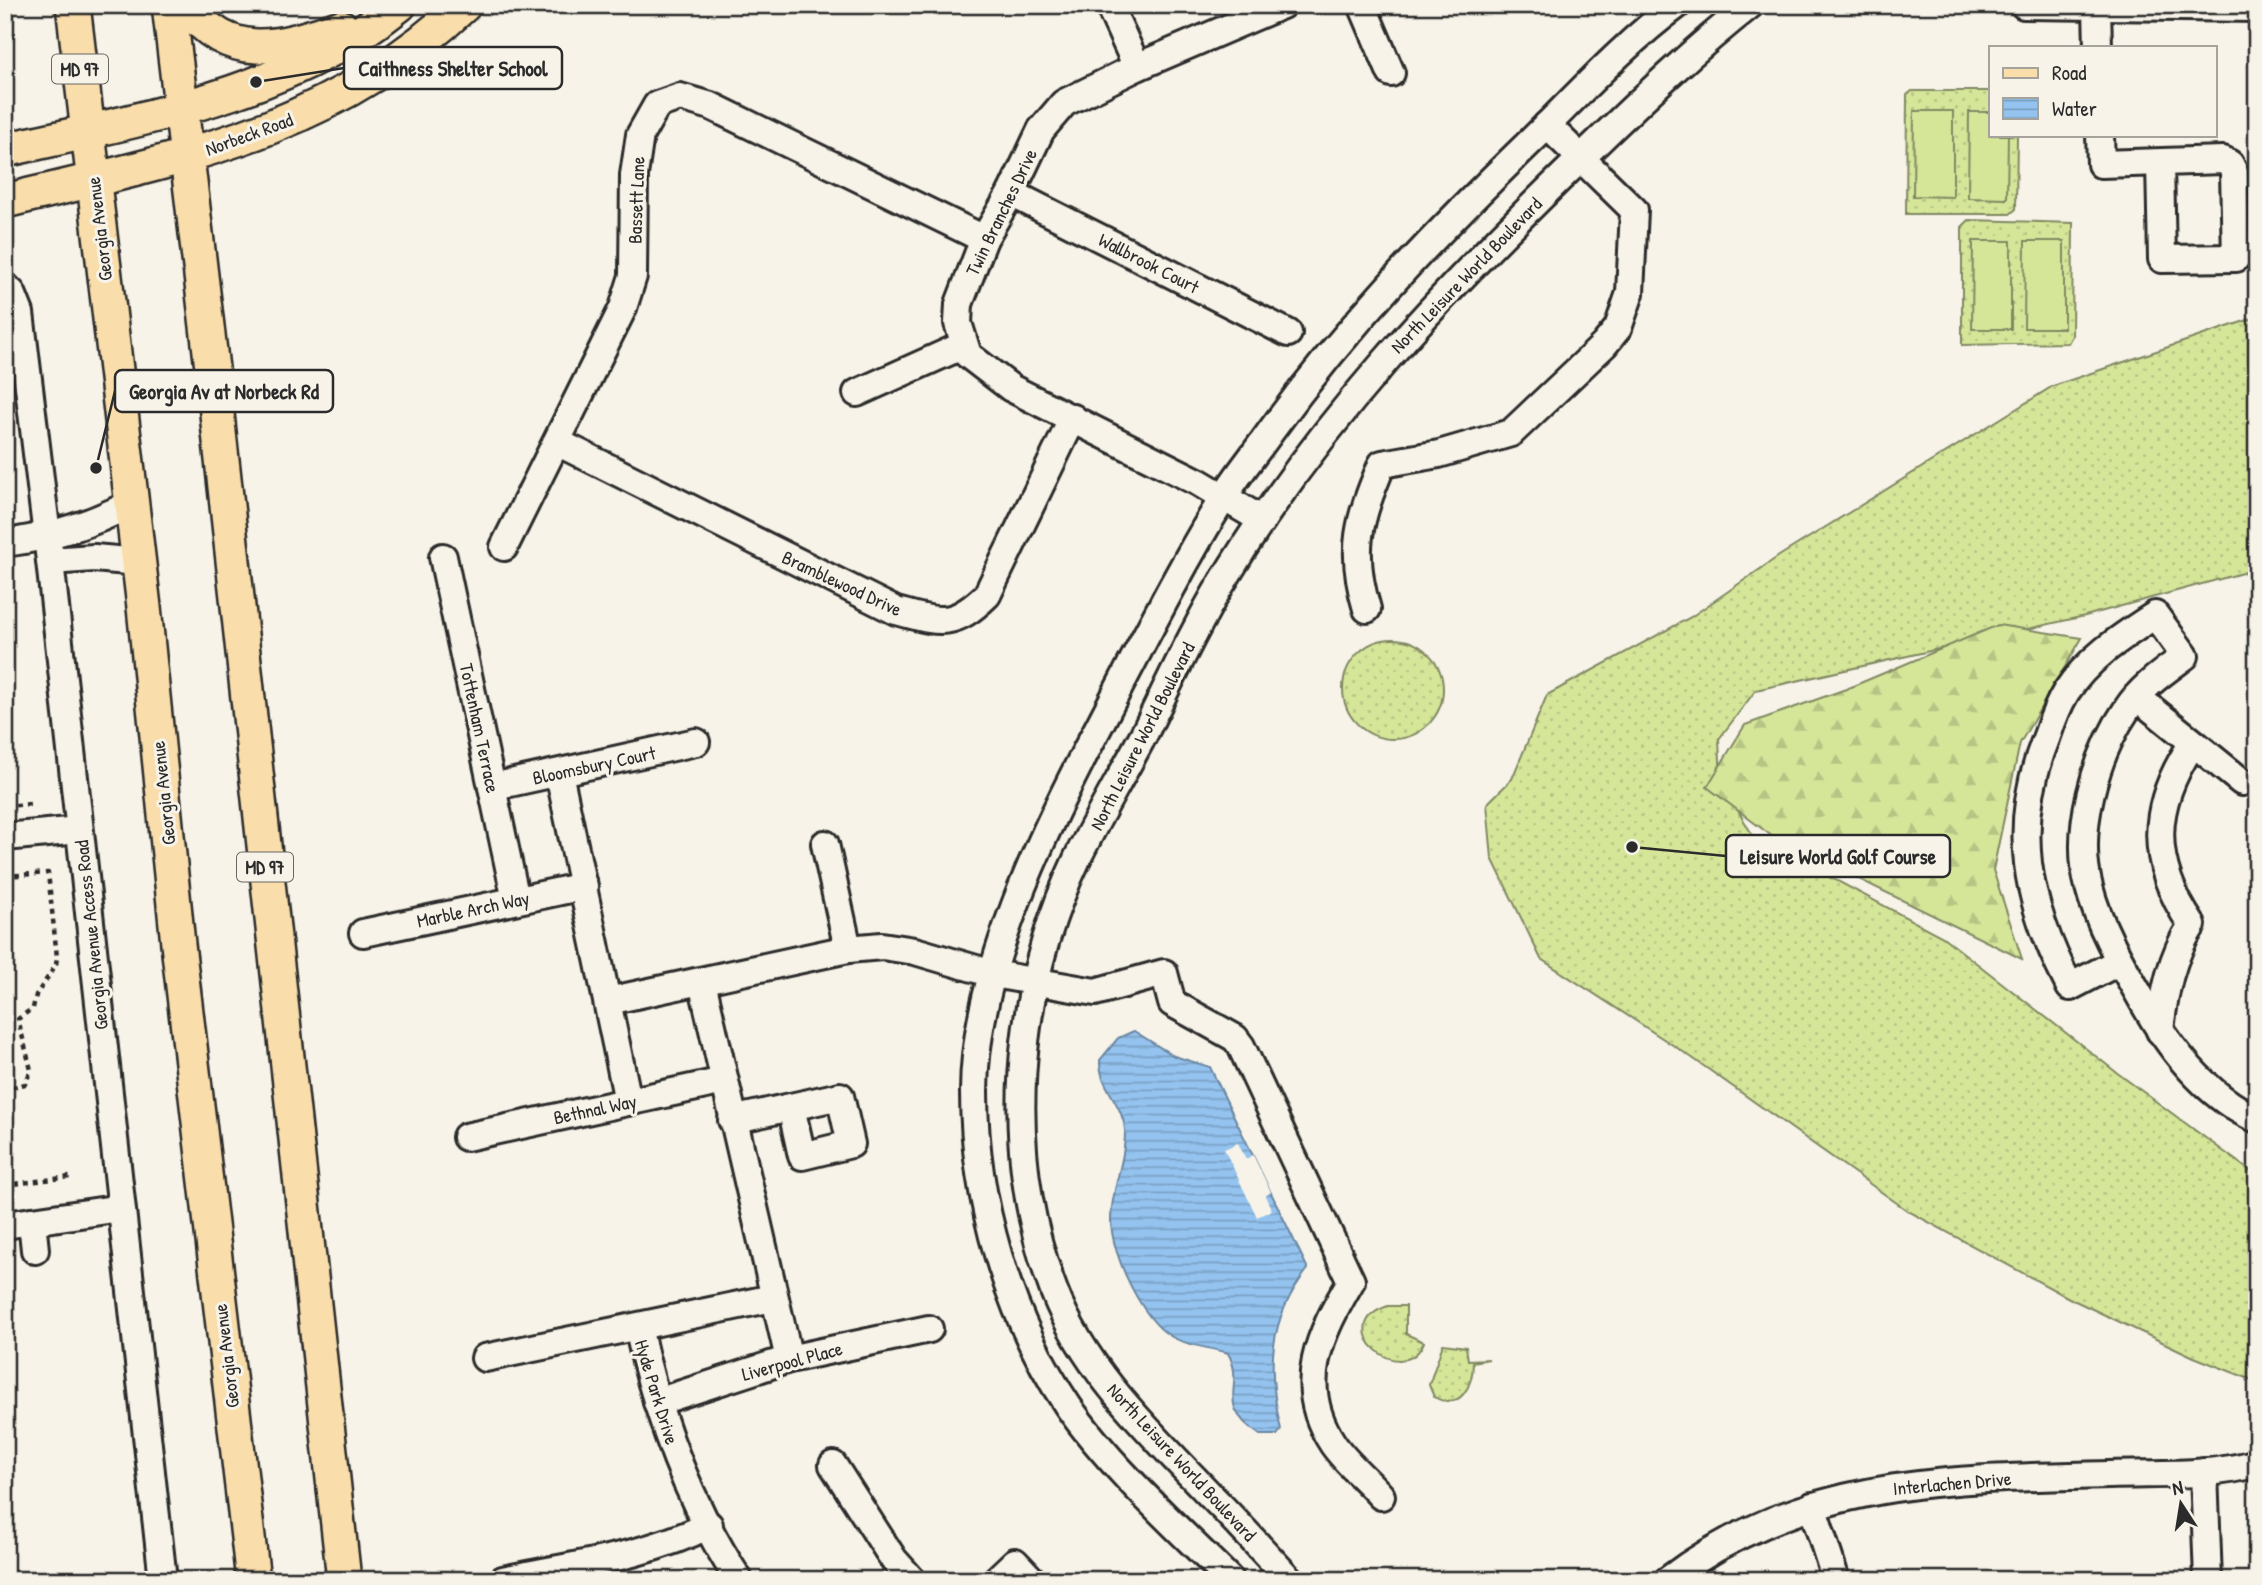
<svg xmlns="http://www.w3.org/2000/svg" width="2262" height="1585" viewBox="0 0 2262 1585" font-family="'Patrick Hand',sans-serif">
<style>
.grass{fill:url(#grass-dots);stroke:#808862;stroke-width:2}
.forest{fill:url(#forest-firs);stroke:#808862;stroke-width:2}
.garden{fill:#d5e699;stroke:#808862;stroke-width:2}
.water{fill:url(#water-rules);stroke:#6a86a1;stroke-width:2}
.pier{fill:#f7f3e8}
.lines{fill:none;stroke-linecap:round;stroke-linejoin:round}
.minor-casing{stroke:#2b2b2b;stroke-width:32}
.major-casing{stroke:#2b2b2b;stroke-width:38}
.path{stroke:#2b2b2b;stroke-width:4.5;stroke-dasharray:5 5;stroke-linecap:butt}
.minor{stroke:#f7f3e8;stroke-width:26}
.major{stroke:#f9deab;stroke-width:33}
.labels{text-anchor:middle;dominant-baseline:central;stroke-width:6;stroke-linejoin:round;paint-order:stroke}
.shield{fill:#f7f3e8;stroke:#686764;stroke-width:2}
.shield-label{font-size:18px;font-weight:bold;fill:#2b2b2b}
.street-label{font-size:19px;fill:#2b2b2b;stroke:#f7f3e8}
.leader{fill:none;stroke:#2b2b2b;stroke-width:2.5}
.callout-dot{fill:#2b2b2b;stroke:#f7f3e8;stroke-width:2.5}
.callout{fill:#f7f3e8;stroke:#2b2b2b;stroke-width:2.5}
.callout-label{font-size:21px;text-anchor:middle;font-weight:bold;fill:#2b2b2b}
</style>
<defs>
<pattern id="grass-dots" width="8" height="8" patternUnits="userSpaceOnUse" patternTransform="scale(1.75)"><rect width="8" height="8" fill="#d5e699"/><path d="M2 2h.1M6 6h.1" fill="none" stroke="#b7c584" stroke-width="1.8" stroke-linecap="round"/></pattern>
<pattern id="forest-firs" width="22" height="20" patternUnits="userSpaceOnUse" patternTransform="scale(1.75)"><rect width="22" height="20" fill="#d5e699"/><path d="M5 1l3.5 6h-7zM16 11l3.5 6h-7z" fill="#b7c584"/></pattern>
<pattern id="water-rules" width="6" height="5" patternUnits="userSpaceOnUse" patternTransform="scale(1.75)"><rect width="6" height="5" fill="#94c3ef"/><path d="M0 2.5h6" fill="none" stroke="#799fc2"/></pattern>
</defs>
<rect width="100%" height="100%" fill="#f7f3e8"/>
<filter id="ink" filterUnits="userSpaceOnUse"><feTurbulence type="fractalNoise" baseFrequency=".0143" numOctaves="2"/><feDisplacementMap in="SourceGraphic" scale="14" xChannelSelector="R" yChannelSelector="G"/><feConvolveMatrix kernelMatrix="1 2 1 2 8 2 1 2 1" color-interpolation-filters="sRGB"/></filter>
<g filter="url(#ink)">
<g class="grass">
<polygon points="1912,91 1991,91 1991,135 2017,135 2016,209 2010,214 1906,214 1907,95"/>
<polygon points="1969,220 2073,223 2072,336 2068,343 1962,345 1962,227"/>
<polygon points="2257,317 2257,569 2085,616 1756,690 1719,739 1721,782 1753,836 1943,937 2116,1072 2257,1176 2257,1382 2194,1357 2069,1298 1908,1211 1691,1057 1541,959 1492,858 1487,804 1512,779 1547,695 1691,617 1779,556 2053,386"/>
<circle cx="1393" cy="689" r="50"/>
<path d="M1388,1306H1406V1334L1424,1342C1403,1391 1328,1326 1388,1306Z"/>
<path d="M1443,1344L1466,1347L1468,1360L1489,1359L1473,1362C1473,1385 1461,1412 1434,1397L1429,1385Z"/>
</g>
<polygon class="forest" points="1998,625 2082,638 2020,743 1993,870 2022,959 1773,837 1707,787 1745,725 1846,689"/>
<g class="garden">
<polygon points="1914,111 1953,111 1953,197 1913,196"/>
<polygon points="1969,112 1991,112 1991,135 2008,135 2007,199 1968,198"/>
<polygon points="1973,241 2011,241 2011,329 1972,329"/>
<polygon points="2025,241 2064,241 2064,328 2024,328"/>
</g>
<path class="water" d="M1134,1031L1174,1056L1210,1067L1308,1269C1267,1321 1267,1369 1281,1430L1277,1435H1260C1212,1403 1247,1387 1228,1353C1210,1347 1190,1347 1172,1337C1142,1320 1111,1254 1111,1220C1111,1190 1126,1160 1125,1130C1123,1103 1099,1087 1100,1060L1118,1038Z"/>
<polygon class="pier" points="1238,1143 1246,1159 1253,1155 1271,1192 1265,1196 1272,1210 1257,1217 1224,1149"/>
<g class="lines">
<g class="minor-casing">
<g id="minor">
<polyline points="1109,5 1137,67"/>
<polyline points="1362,5 1391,73"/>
<polyline points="2024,5 2257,8"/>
<polyline points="2097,8 2098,47"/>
<polyline points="2100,135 2101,164 2223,160 2230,164 2234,172 2236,258 2162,259 2160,163"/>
<polyline points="1011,193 1288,333"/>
<polyline points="5,286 12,293 20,313 50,561 163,1580"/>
<polyline points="857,393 964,345"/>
<path d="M557,442L896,611C939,622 952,629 987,595L1073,418"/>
<polyline points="1262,520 1198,482 1011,388 968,355 958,323 959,304 984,239 1011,193 1041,130 1064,103 1137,67 1282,5"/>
<path d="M5,543C51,537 91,525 132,503"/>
<polyline points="504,547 623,308 633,276 634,175 640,135 657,105 680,97 711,106 984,239"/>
<polyline points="443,557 516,900"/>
<polyline points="50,561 94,558 139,562"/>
<path d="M1367,609C1349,550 1359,519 1382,464L1439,454L1511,433L1604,345L1618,328L1630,293L1634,210L1547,125"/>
<polyline points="2137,697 2242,782"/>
<polyline points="559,773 628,1101"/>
<polyline points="492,787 696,742"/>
<polyline points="5,837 79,830"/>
<polyline points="825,844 848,949"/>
<polyline points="363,933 584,886"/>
<path d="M2120,961L2070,987C2026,903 2010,827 2047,736C2052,721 2058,705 2066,692C2088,658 2123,636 2155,615L2185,656C2165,671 2141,687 2127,709C2095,756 2074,831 2089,887C2099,926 2121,963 2141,998C2167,1045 2206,1097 2257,1119"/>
<polyline points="702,982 789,1359"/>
<path d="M608,1001L848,949L882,946L915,951L993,974L1095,992L1164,973L1172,1003L1235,1038L1241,1046L1351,1281C1320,1334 1294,1385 1333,1444C1346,1463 1366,1479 1381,1496"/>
<path d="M2160,1031C2164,993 2171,957 2192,925C2149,862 2150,806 2193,743"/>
<polyline points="732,1120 840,1096 851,1144 802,1156 791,1107"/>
<polyline points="466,1137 724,1081"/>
<polyline points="32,1221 35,1250"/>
<polyline points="5,1225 121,1208"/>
<path d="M638,1327C657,1415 689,1504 739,1580"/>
<polyline points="485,1358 773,1298"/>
<polyline points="657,1402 789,1359 929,1329"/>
<polyline points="833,1465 894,1560 912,1580"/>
<polyline points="2204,1472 2208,1580"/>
<polyline points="1812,1506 1836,1580"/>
<path d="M503,1580C572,1565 646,1557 709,1525"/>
<polyline points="996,1580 1015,1562 1032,1580"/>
<path d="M1230,1580C1178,1528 1110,1467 1068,1406C1008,1317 974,1200 974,1092C974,973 1044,829 1099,726C1139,650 1177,573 1222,500C1236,476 1255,454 1271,431C1350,322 1435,234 1531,141C1578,95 1624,44 1677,5"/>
<path d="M1290,1580C1264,1552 1238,1523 1211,1496C1152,1434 1085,1372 1054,1291C1002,1153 1014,992 1077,859C1098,816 1123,774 1145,732C1169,683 1192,633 1220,586C1317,424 1443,291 1579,160C1634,107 1689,53 1750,5"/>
<path d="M1668,1580C1803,1478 1948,1479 2109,1475C2157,1473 2210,1477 2257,1463"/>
</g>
</g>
<g class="major-casing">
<g id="major">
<polyline points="73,5 144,607 178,944 253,1580"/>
<polyline points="169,5 213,377 344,1580"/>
<path d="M186,5C231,65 281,47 341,27"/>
<path d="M5,150C141,119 288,94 399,5"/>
<path d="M5,201C178,159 330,132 464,5"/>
</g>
</g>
<g class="path">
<polyline points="5,641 12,640"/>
<polyline points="5,806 30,804"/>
<polyline points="5,876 48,873 57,957 56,965 36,995 33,1008 18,1019 31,1070 25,1084 5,1089"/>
<polyline points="5,1185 70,1177"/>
</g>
<use href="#minor" class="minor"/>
<use href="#major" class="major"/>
</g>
</g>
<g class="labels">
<g class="shield">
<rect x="52" y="54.5" width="56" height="29" rx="5"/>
<rect x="237" y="852.5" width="56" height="29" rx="5"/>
</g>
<g class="shield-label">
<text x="80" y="69">MD 97</text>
<text x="265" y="867">MD 97</text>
</g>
<g class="street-label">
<text transform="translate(249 134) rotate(-20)">Norbeck Road</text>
<text transform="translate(636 200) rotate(-88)">Bassett Lane</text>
<text transform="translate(1001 212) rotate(-64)">Twin Branches Drive</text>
<text transform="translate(99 229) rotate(-97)">Georgia Avenue</text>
<text transform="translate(1149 263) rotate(27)">Wallbrook Court</text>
<text transform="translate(1466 275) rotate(-46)">North Leisure World Boulevard</text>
<text transform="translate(842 583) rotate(25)">Bramblewood Drive</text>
<text transform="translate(480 728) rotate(78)">Tottenham Terrace</text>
<text transform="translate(1142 736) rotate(-63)">North Leisure World Boulevard</text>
<text transform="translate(594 765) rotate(-12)">Bloomsbury Court</text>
<text transform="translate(163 793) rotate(-96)">Georgia Avenue</text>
<text transform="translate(473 909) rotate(-12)">Marble Arch Way</text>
<text transform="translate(91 935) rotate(-96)">Georgia Avenue Access Road</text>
<text transform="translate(595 1109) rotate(-12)">Bethnal Way</text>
<text transform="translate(226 1356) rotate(-97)">Georgia Avenue</text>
<text transform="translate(792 1361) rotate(-15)">Liverpool Place</text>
<text transform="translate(657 1392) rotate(73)">Hyde Park Drive</text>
<text transform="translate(1182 1462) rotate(47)">North Leisure World Boulevard</text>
<text transform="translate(1952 1483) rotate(-5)">Interlachen Drive</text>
</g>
</g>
<path class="leader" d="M256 82L344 68M96 468L115 391M1632 847L1726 856"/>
<g class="callout-dot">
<circle cx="256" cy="82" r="7"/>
<circle cx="96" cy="468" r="7"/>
<circle cx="1632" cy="847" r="7"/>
</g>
<g class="callout">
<rect x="344" y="47" width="218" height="42" rx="7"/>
<rect x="115" y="370" width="218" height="42" rx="7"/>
<rect x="1726" y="835" width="224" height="42" rx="7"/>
</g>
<g class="callout-label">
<text x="453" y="76">Caithness Shelter School</text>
<text x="224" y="399">Georgia Av at Norbeck Rd</text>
<text x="1838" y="864">Leisure World Golf Course</text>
</g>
<rect width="2262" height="1585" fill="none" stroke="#f7f3e8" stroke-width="28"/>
<rect x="14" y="14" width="2234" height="1557" fill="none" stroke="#2b2b2b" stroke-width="2.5" filter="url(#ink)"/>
<rect x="1989" y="46" width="228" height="91" fill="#f7f3e8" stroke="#a5a39c" stroke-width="2"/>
<rect x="2003" y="68" width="35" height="10" fill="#f9deab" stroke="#a5a39c" stroke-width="2"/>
<text x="2052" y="80" font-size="21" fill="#2b2b2b">Road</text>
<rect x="2003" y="98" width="35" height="21" fill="url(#water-rules)" stroke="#a5a39c" stroke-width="2"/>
<text x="2052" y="116" font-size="21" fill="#2b2b2b">Water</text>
<g transform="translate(2181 1504) rotate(348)" stroke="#f7f3e8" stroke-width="5" paint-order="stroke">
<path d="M0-5L12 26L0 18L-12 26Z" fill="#2b2b2b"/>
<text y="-10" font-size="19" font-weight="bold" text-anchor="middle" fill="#2b2b2b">N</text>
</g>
</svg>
